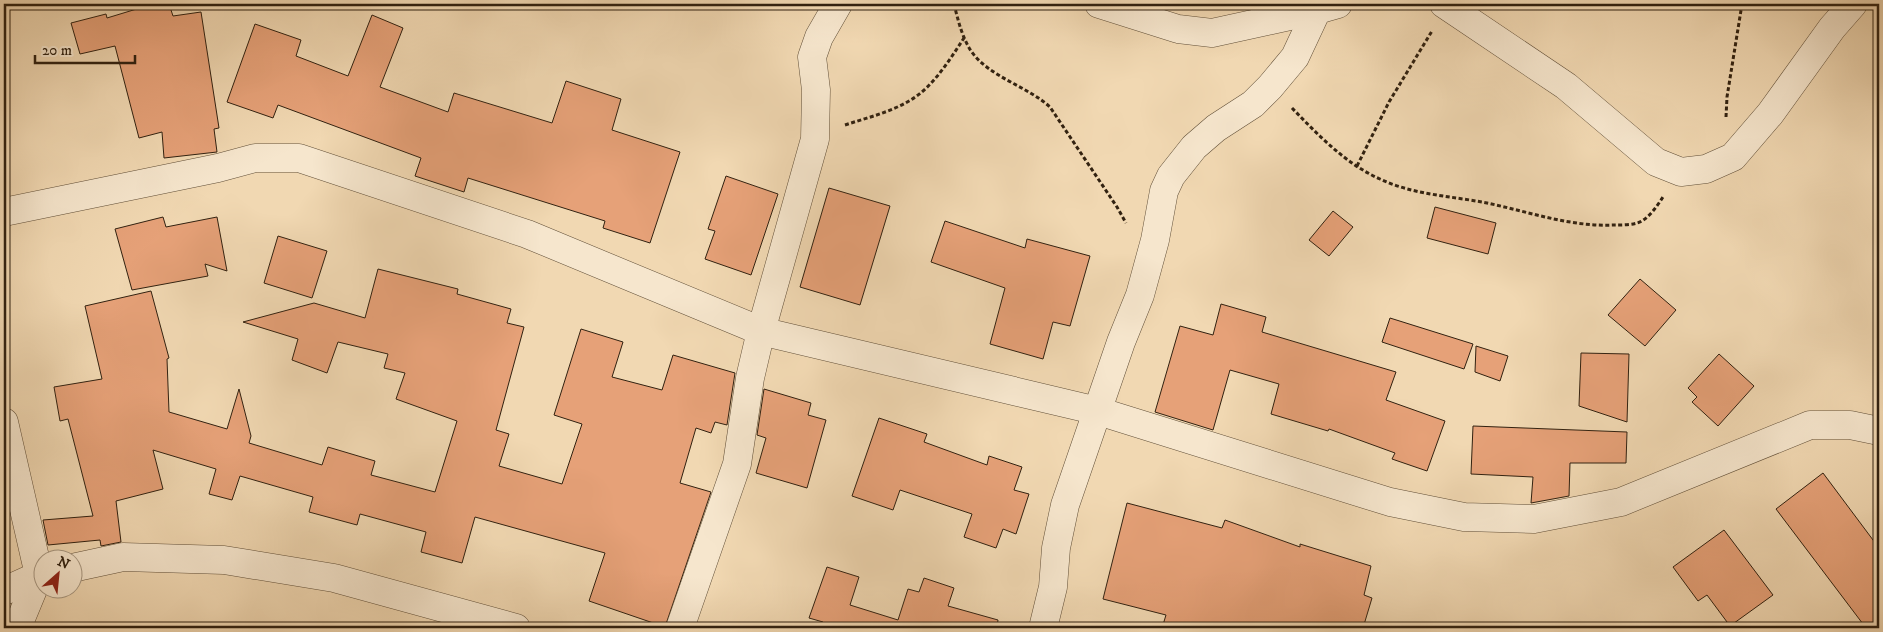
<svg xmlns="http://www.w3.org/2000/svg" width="1883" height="632" viewBox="0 0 1883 632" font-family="'IM FELL DW Pica',serif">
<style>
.building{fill:#e6a178;stroke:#312110}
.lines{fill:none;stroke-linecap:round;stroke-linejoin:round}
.minor-casing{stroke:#614f38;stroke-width:29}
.path{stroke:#312110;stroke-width:3;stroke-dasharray:4 2.5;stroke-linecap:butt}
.minor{stroke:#f6e6cd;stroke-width:28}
</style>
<rect width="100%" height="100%" fill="#f1d8b2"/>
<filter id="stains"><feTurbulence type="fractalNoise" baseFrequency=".004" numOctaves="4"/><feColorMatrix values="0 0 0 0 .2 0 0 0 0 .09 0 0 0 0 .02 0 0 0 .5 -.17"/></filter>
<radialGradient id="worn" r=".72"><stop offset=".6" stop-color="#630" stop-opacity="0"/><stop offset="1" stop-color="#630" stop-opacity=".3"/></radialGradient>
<g class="building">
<polygon points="153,4 169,4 173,16 201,12 219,128 214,129 217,152 164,158 162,132 139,138 115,46 80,54 71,23 106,14 107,18"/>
<polygon points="372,15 403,28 380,87 448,112 454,93 552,123 566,81 621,99 612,130 680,152 650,243 603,228 605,221 468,178 464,192 415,176 421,158 278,105 273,118 227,102 255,24 301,40 296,56 348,76"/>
<polygon points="726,176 778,194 751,275 705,259 715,231 708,229"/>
<polygon points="829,188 890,206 860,305 800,287"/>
<polygon points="1435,207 1496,223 1488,254 1427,238"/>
<polygon points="1333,211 1353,227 1329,256 1309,240"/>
<polygon points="163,217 166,227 217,217 227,271 205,264 208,276 132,290 115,229"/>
<polygon points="945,221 1025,248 1027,239 1090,256 1070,326 1053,322 1043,359 990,344 1005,288 931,262"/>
<polygon points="278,236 327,251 312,298 264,283"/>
<polygon points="378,269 458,289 457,294 511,309 507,323 524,327 496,430 509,434 499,466 562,484 582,424 554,415 581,329 623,342 612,377 662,390 673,355 735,373 727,425 715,422 711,433 696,428 680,483 711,492 665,627 589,601 605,553 475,517 462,563 421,552 426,532 360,514 357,525 309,512 313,497 240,476 232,500 209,494 216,469 153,450 163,489 116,501 121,542 101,546 100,540 48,545 43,520 93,516 68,419 60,421 54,387 102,379 85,306 151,291 169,358 167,359 169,412 227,429 239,389 251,436 249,443 322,465 328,447 375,461 371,475 435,492 457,421 396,399 405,373 384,368 388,354 338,342 327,373 292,360 298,339 243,322 314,303 365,318"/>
<polygon points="1640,279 1676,310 1645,346 1608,315"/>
<polygon points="1221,304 1266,317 1262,332 1396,372 1386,400 1445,421 1427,471 1392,459 1395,453 1329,429 1328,431 1271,414 1279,384 1230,370 1213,430 1155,412 1180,326 1213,335"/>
<polygon points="1390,318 1473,344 1464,369 1382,342"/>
<polygon points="1476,346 1508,356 1500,381 1475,372"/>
<polygon points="1581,353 1629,354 1627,422 1579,406"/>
<polygon points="1719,354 1754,386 1718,426 1692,402 1697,397 1688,388"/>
<polygon points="764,389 811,403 808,415 826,420 807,488 756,473 766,438 757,435"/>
<polygon points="879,418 927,434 924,442 987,465 989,456 1022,467 1014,490 1029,494 1016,534 1003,529 996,548 964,537 972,514 900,490 893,510 852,496"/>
<polygon points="1473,426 1627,432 1626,463 1570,463 1569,496 1531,503 1533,477 1471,474"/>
<polygon points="1823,473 1879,548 1879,628 1866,628 1776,509"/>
<polygon points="1127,503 1222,528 1225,520 1300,547 1300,544 1371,566 1364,595 1372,598 1363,628 1162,628 1166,615 1103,599"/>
<polygon points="1724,530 1773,595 1730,626 1707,595 1698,601 1673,567"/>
<polygon points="827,567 859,577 850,605 898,620 908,589 919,592 924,578 954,588 948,606 998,620 997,628 821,628 823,622 809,618"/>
</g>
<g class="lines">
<g class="minor-casing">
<g id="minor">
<polyline points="1099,4 1178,29 1212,33 1317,10 1338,4"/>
<polyline points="1444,4 1566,86 1656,162 1681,172 1706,169 1733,157 1770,114 1832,28 1853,4"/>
<polyline points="4,212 218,168 255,158 299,158 527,234 761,331 1098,411 1390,502 1464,517 1534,519 1621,502 1810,425 1850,425 1879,431"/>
<polyline points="4,422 39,575 17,628"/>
<polyline points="72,568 123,557 224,560 334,578 516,628"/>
<polyline points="4,591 42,574"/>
<polyline points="680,628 737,464 750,378 761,331 815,139 816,90 812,57 819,37 838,4"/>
<polyline points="1043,628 1053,587 1056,548 1065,505 1121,342 1140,295 1155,240 1164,191 1171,176 1194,147 1216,128 1253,104 1270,87 1295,57 1317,10"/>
</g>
</g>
<g class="path">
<path d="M954,4C958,20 962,37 971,51C989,77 1027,86 1050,107L1117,207L1126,223"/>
<path d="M1292,108C1318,135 1346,164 1380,179C1413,195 1452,196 1487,203C1530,212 1570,227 1614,225C1621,225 1630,225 1637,223C1648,220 1657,206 1663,197"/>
<polyline points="1726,117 1727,97 1742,4"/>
<path d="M845,125C872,116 901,110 923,91C940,76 952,56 964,38"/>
<polyline points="1357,166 1389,102 1432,31"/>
</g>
<use href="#minor" class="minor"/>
</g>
<rect width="1883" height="632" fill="none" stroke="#f1d8b2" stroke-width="20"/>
<rect x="5" y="5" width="1873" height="622" fill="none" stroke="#312110" stroke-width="2.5"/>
<rect x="10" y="10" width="1863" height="612" fill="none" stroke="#312110"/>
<g transform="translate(58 574) rotate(27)"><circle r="24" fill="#f6e6cd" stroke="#a79781"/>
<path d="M0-4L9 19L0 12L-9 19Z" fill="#8f2418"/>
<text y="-8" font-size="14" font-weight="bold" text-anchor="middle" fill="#312110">N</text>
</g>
<path d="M35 55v8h100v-8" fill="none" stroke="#312110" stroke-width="2.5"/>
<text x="42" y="55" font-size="15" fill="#312110" stroke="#f6e6cd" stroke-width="4" paint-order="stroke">20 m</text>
<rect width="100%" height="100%" filter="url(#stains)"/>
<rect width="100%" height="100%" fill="url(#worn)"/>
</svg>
